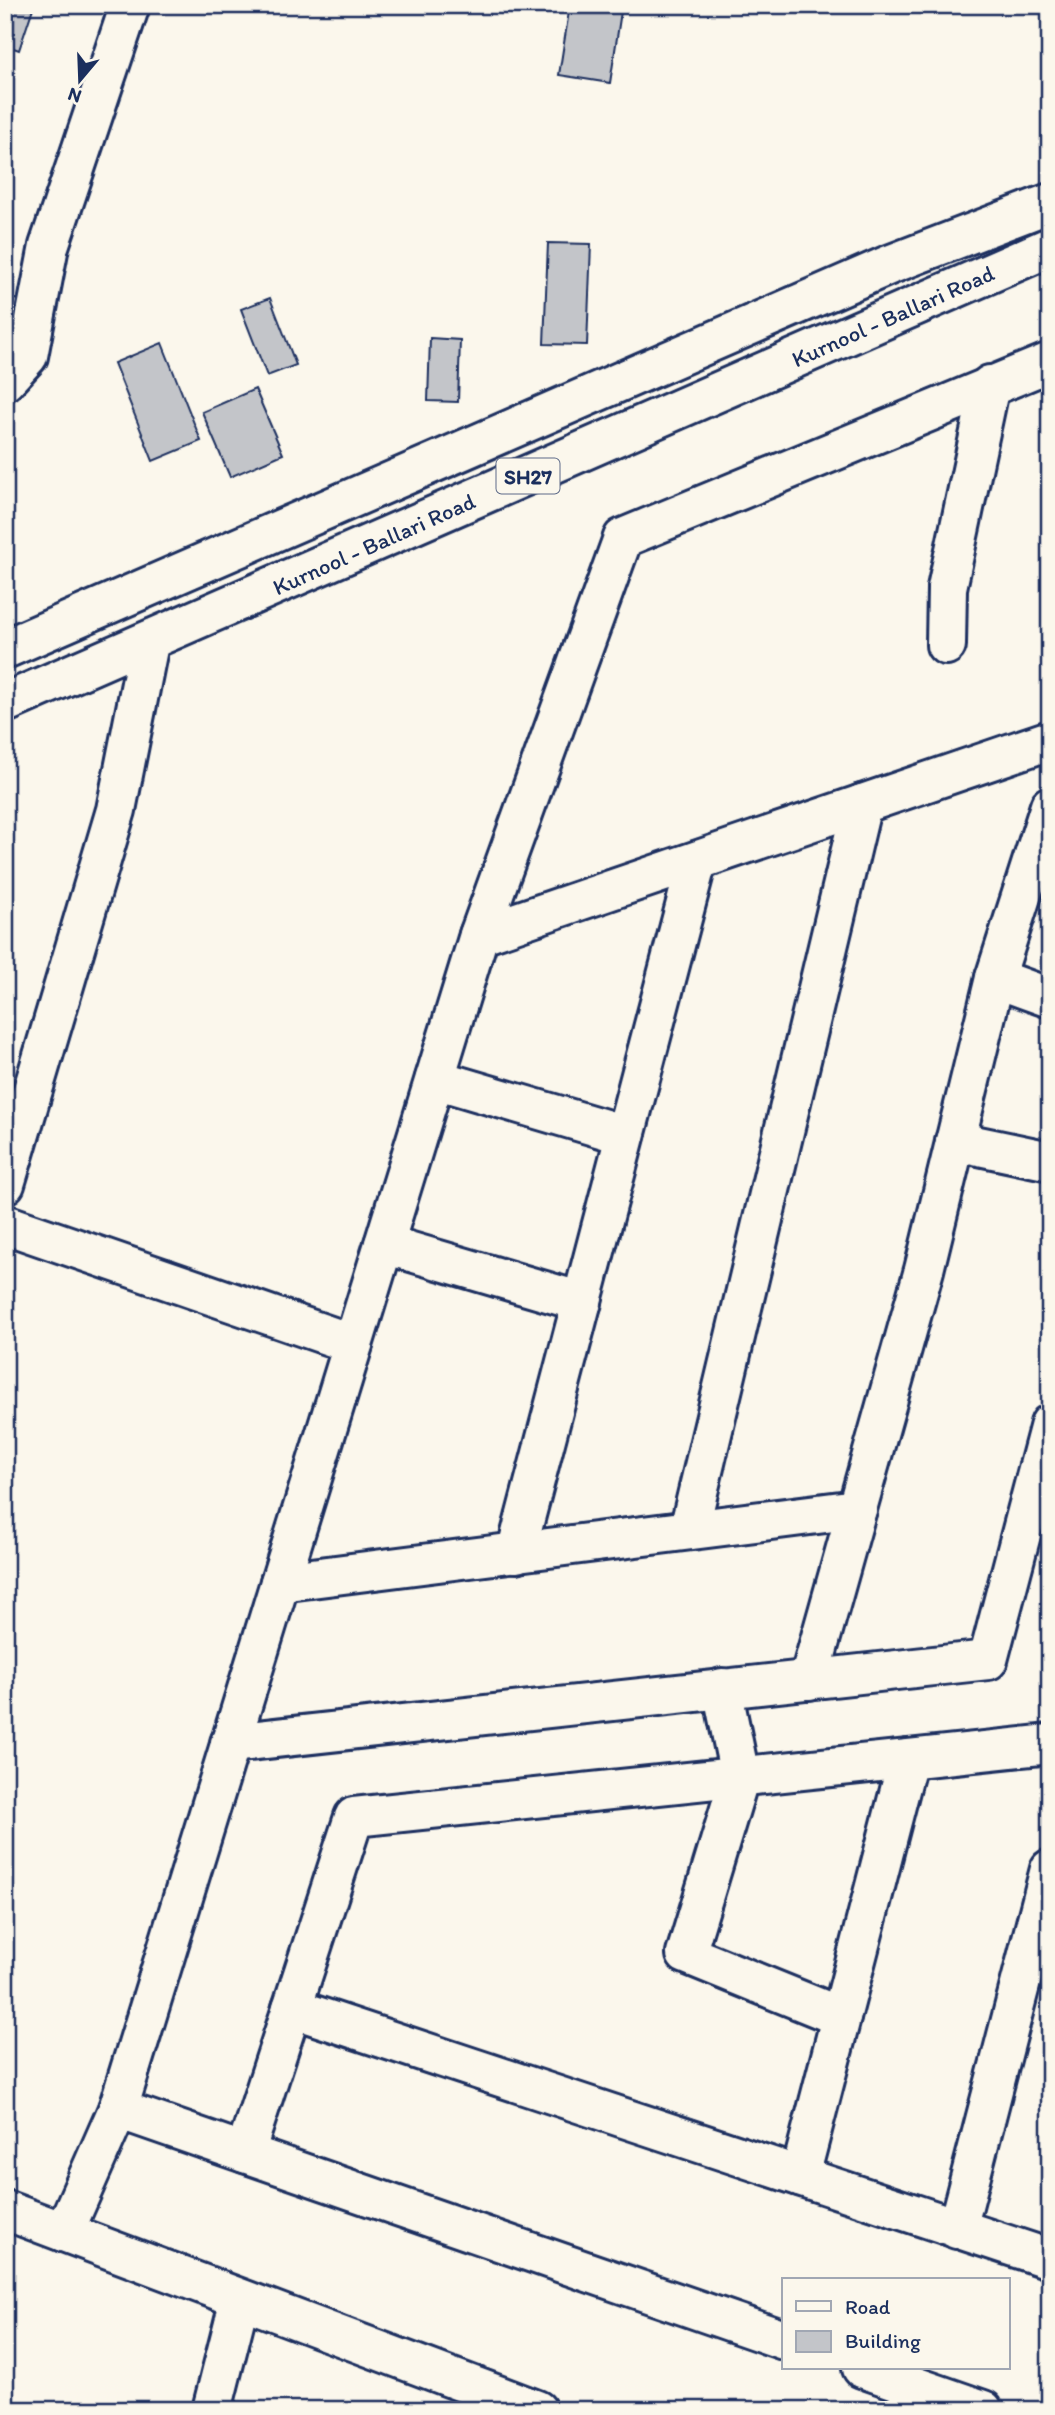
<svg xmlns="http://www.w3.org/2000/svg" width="1055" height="2415" viewBox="0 0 1055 2415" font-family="Itim,sans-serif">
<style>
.building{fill:#c3c5c9;stroke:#1b2f5e;stroke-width:2}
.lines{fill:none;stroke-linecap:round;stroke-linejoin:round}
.street-casing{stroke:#1b2f5e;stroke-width:44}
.secondary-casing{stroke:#1b2f5e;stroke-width:44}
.primary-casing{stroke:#1b2f5e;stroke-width:44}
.street{stroke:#fbf7ec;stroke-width:38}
.secondary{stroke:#fbf7ec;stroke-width:38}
.primary{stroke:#fbf7ec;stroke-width:38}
.labels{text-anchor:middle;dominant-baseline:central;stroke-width:5;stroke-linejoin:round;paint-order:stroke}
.shield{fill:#fbf7ec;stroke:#5e6b89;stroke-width:2}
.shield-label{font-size:21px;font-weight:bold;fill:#1b2f5e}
.street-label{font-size:23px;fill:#1b2f5e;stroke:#fbf7ec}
</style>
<rect width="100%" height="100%" fill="#fbf7ec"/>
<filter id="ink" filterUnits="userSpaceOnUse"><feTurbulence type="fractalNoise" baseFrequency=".0143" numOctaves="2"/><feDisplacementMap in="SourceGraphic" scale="14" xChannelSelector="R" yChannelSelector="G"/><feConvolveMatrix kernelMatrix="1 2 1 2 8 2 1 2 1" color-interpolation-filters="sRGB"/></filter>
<g filter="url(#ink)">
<g class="building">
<polygon points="5,5 34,5 19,50 5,45"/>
<polygon points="570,5 622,5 610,83 559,75"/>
<polygon points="548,243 591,244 587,345 544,344"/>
<polygon points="5,296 18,300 7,333 5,332"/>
<polygon points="270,298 296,365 267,376 241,309"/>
<polygon points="430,338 460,340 458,402 428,401"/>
<polygon points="162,343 201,441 153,461 114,363"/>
<polygon points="255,389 283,454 230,477 202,412"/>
</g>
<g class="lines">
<g class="street-casing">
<g id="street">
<polyline points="5,381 28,356 49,246 130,5"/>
<polyline points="946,645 947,588 990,385"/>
<polyline points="479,935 623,538 1050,362"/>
<polyline points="995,978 1050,806"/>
<polyline points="435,1079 625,1135"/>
<polyline points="955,1141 1050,1161"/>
<polyline points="5,1184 116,810 149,643"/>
<polyline points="5,1224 353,1344"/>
<polyline points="384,1244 582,1302"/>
<polyline points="689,1530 862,804"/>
<polyline points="516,1553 697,861"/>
<polyline points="280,1582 857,1509"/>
<polyline points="809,1680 924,1270 995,978 1050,998"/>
<polyline points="722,1688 740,1776 686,1954 841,2017"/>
<polyline points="230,1743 988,1660 1050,1424"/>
<polyline points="292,2008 1050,2259"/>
<polyline points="118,2109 479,935 1050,740"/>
<polyline points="245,2153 354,1817 1050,1744"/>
<polyline points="800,2176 908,1759"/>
<polyline points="957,2229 1050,1869"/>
<polyline points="64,2232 118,2109 784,2340"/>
<polyline points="862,2368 983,2410"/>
</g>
</g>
<g class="secondary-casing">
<g id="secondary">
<polyline points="5,2210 537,2410"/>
<polyline points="212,2410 240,2299"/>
</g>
</g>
<g class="primary-casing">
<g id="primary">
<polyline points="5,649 889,265 1050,203"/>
<polyline points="5,703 1050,247"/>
</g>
</g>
<use href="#street" class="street"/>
<use href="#secondary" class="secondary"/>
<use href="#primary" class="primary"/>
</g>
</g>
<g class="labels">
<rect class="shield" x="496.5" y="458.5" width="63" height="35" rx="5"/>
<g class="shield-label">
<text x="528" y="476">SH27</text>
</g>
<g class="street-label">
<text transform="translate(893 316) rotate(-24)">Kurnool - Ballari Road</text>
<text transform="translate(374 544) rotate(-24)">Kurnool - Ballari Road</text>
</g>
</g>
<rect width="1055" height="2415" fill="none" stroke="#fbf7ec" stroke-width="28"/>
<rect x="14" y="14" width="1027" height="2387" fill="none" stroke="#1b2f5e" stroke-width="2.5" filter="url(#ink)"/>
<rect x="782" y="2278" width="228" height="91" fill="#fbf7ec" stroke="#a1a7b3" stroke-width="2"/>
<rect x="796" y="2301" width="35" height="10" fill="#fbf7ec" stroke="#a1a7b3" stroke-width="2"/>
<text x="845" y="2314" font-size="21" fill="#1b2f5e">Road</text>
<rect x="796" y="2331" width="35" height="21" fill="#c3c5c9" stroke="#a1a7b3" stroke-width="2"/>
<text x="845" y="2348" font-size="21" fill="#1b2f5e">Building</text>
<g transform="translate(80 80) rotate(199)" stroke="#fbf7ec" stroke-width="5" paint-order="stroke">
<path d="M0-5L12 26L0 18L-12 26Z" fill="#1b2f5e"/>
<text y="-10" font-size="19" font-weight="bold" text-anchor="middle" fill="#1b2f5e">N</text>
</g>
</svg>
